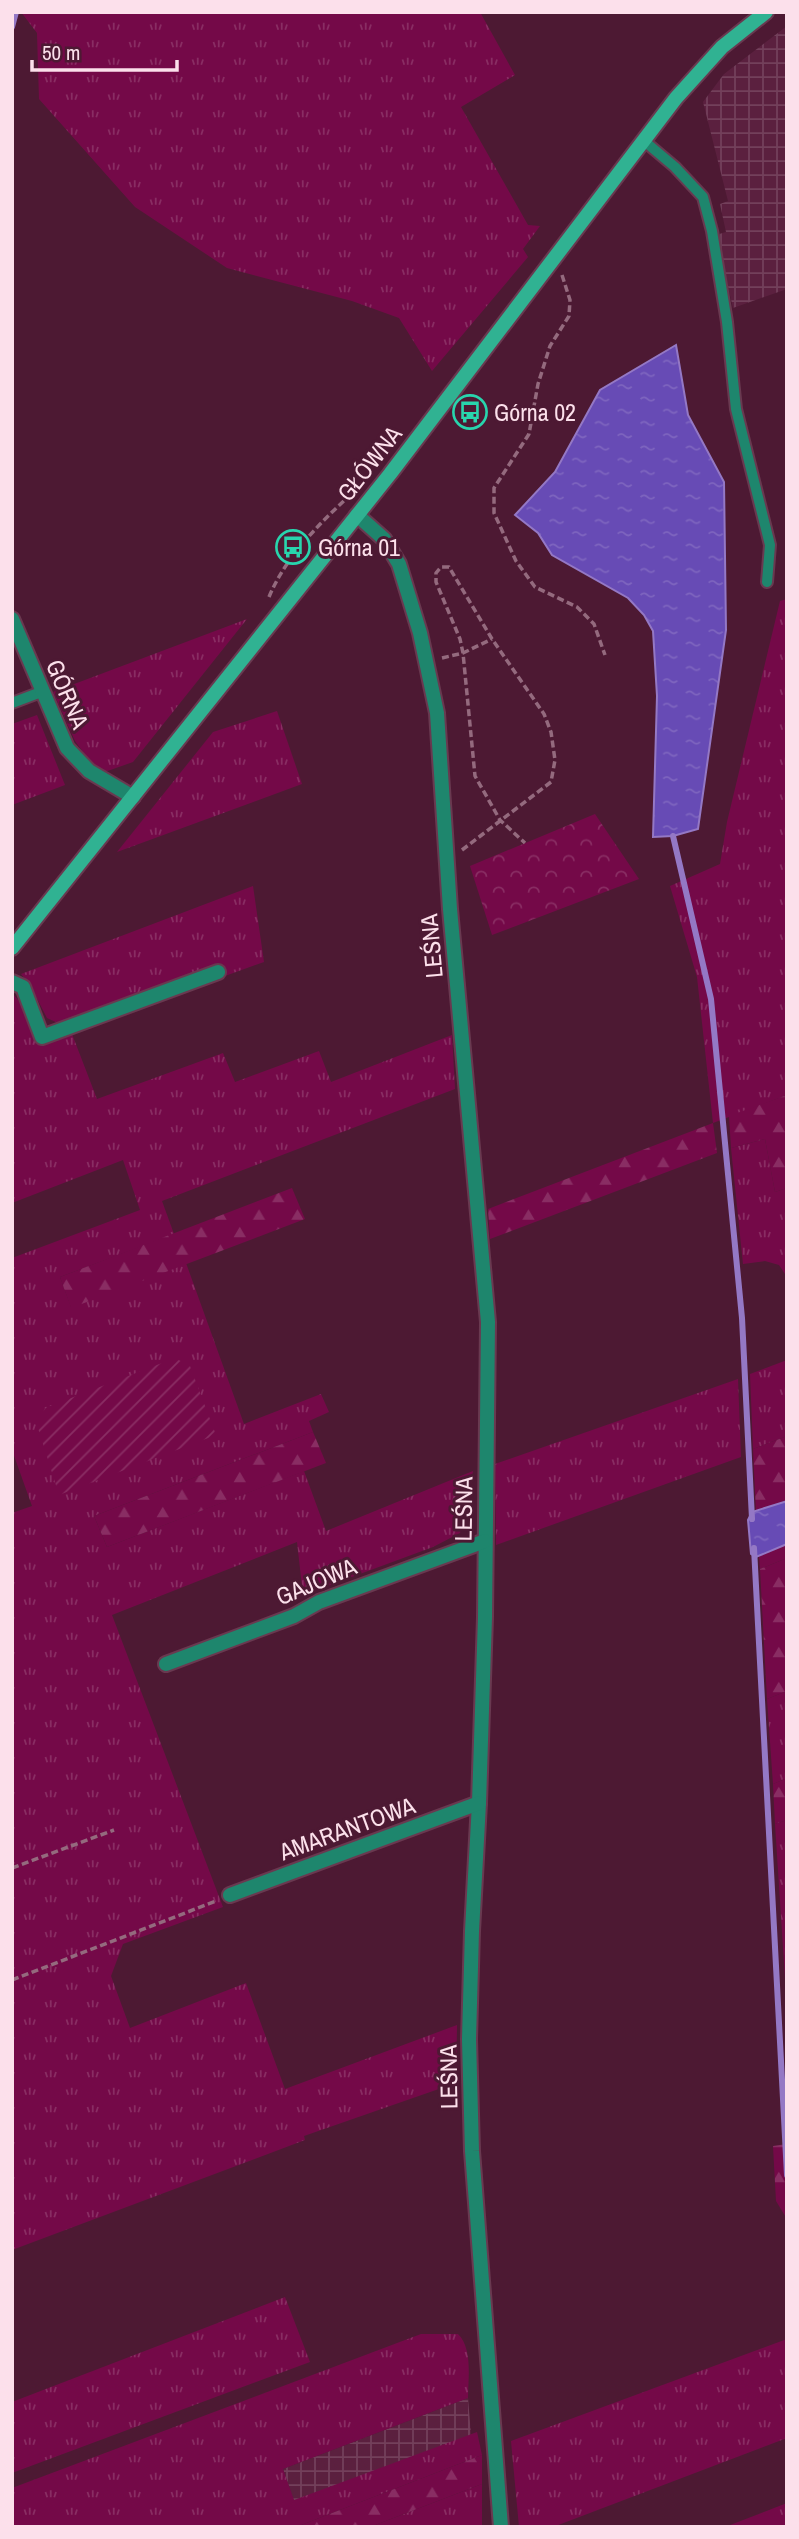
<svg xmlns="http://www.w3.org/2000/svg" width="799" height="2539" viewBox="0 0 799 2539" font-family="'Archivo Narrow',sans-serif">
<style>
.industrial{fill:url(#industrial-grid)}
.grass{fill:url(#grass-tufts)}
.forest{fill:url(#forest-firs)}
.park{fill:url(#park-crowns)}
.garden{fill:url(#garden-furrows)}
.water{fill:url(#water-ripples);stroke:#9478c5;stroke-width:2}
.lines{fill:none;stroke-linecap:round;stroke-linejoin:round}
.stream{stroke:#9478c5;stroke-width:6}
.service-casing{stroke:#693950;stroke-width:14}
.minor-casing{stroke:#693950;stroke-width:18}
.secondary-casing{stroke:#693950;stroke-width:18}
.path{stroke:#946a7e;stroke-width:3.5;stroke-dasharray:7 3.5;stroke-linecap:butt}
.service{stroke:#1e866d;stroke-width:10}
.minor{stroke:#1e866d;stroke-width:14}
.secondary{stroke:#30b292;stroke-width:14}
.labels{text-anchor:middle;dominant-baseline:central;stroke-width:6;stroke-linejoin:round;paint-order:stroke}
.poi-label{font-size:24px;fill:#fce0eb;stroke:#4d1933;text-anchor:start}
.street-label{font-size:24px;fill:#fce0eb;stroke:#4d1933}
</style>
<defs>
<pattern id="industrial-grid" width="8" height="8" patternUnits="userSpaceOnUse" patternTransform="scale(1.75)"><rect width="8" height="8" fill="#5b203f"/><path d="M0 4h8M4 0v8" fill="none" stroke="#73405b"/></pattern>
<pattern id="grass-tufts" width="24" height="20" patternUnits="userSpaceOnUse" patternTransform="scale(1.75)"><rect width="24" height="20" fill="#740948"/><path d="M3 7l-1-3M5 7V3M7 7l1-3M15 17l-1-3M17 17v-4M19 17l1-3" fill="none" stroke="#892d63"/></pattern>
<pattern id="forest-firs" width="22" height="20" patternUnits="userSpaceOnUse" patternTransform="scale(1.75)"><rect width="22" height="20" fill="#740948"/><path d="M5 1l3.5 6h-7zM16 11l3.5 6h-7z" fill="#892d63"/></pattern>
<pattern id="park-crowns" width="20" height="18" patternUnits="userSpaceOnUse" patternTransform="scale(1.75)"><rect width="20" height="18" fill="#740948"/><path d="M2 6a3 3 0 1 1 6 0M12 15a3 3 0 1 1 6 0" fill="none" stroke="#892d63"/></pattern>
<pattern id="garden-furrows" width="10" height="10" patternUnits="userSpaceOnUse" patternTransform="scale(1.75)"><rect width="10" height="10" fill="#740948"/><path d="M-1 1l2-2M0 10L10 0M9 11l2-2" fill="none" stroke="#892d63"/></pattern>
<pattern id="water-ripples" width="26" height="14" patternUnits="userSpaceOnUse" patternTransform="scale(1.75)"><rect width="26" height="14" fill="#674bb5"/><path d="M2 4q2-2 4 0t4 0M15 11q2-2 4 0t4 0" fill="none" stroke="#7e65bf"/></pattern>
</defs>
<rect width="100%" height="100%" fill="#4d1933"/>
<g class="industrial">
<polygon points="787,26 787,289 733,308 716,235 726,232 720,204 728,201 703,102 724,74"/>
<polygon points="468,2398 471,2435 294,2501 283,2469"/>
</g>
<g class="grass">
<polygon points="21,12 480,12 515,75 461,107 528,225 540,226 523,249 528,257 432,371 399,318 352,301 227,268 135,207 39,99 37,33"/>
<polygon points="787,599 787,1095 713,1123 697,977 670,886 720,864 727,822 780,601"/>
<polygon points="247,619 133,762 99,774 75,741 53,692"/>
<polygon points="277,711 302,784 117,852 213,732"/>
<polygon points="37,715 65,785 12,805 12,724"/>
<polygon points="253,886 264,962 225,976 219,963 58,1023 47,1018 30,985 21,974"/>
<polygon points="12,993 19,1001 39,1045 72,1034 97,1099 223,1053 235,1082 319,1051 331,1082 452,1035 455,1089 162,1201 174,1234 60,1277 71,1307 186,1263 244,1424 321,1394 329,1412 309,1421 313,1432 94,1516 107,1547 304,1471 326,1531 473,1471 469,1497 460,1533 433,1547 303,1595 297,1542 112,1615 223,1907 123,1944 111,1976 130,2028 246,1983 285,2089 457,2025 456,2083 304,2136 305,2140 12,2250 12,1513 32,1506 12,1450 12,1258 140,1210 123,1160 12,1203"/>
<polygon points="765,1139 775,1192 787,1188 787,1277 779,1265 765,1261 743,1264 731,1148"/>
<polygon points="787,1360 787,1436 753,1449 750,1374"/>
<polygon points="738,1379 741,1457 496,1545 495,1464"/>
<polygon points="787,1501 787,1558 760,1569 756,1513"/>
<polygon points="787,1691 787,1778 773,1784 767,1699"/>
<polygon points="787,1820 786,1994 775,1824"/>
<polygon points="285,2297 310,2362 12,2473 12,2402"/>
<path d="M421,2334H458C473,2349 468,2378 468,2398L283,2469L294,2500L477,2432L482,2455L296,2527H12V2488Z"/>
<polygon points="787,2339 787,2438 553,2527 519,2527 511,2441"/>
<polygon points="482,2484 482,2527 370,2527"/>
<polygon points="787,2503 787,2527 725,2527"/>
</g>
<g class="forest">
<polygon points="787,1095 787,1188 775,1192 765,1139 731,1148 729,1116"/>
<polygon points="713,1123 717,1153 490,1239 488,1209"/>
<polygon points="292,1188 305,1219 71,1308 60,1277"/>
<polygon points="313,1432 326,1463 107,1547 94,1516"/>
<polygon points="787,1436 787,1501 756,1513 753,1449"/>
<polygon points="787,1558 787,1691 767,1699 760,1569"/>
<polygon points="787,1778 787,1820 775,1824 773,1784"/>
<polygon points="787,2144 787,2219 776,2201 773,2146"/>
<polygon points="482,2455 482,2484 370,2527 296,2527"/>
</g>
<polygon class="park" points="595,814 639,879 492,935 470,866"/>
<polygon class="garden" points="175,1358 190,1366 216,1435 59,1495 37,1425 45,1408"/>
<g class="water">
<polygon points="676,345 688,415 724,482 726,630 698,829 673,836 653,837 657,696 653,631 644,615 628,598 552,555 538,533 515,515 555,472 600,390"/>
<polygon points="787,1501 787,1544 756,1557 751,1554 748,1520 752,1512"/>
</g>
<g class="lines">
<g class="stream">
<polyline points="12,27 16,12"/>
<polyline points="673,836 711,999 742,1318 752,1519"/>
<polyline points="754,1548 787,2175"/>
</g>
<g class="service-casing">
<g id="service">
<polyline points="643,140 675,167 703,197 712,231 727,322 736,409 770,545 767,582"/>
<polyline points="12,703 41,692"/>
</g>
</g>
<g class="minor-casing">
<g id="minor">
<polyline points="357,515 384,539 399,564 420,633 437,713 450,909 488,1322 485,1617 479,1803 472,1931 469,2039 472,2151 501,2527"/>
<polyline points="12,619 67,748 89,771 133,797"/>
<polyline points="12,982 23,987 42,1037 218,972"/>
<polyline points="166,1664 294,1616 319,1602 485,1541"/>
<polyline points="230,1895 479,1803"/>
</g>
</g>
<g class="secondary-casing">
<polyline id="secondary" points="12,948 390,474 676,98 722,47 766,12"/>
</g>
<g class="path">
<polyline points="562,275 570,300 569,316 550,346 538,384 529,434 494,488 494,513 516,561 535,587 577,607 594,624 605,655"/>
<path d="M269,597C285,558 318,525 348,497"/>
<polyline points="442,658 463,653 492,639"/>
<polyline points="462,850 551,782 555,760 551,732 544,714 492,639 449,567 441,567 436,573 436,582 460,639 463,653 475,776 500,820 525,843"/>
<polyline points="12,1868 114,1830"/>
<polyline points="12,1980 216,1901"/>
</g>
<use href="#service" class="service"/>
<use href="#minor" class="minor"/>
<use href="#secondary" class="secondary"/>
</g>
<defs>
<g id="bus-ring" transform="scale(1.75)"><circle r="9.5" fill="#4d1933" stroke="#28d5ad" stroke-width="1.5"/><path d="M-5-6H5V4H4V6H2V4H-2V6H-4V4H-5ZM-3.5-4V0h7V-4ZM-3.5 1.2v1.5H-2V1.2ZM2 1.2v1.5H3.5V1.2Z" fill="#28d5ad"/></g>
</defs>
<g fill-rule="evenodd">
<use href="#bus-ring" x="470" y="412"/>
<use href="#bus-ring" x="293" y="547"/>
</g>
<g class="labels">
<g class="poi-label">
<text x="494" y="412">Górna 02</text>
<text x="318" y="547">Górna 01</text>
</g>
<g class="street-label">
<text transform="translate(369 463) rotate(-52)">GŁÓWNA</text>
<text transform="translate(68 694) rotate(67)">GÓRNA</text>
<text transform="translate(431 946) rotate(-95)">LEŚNA</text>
<text transform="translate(463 1509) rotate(-89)">LEŚNA</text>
<text transform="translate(316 1581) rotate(-23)">GAJOWA</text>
<text transform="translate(347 1828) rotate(-20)">AMARANTOWA</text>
<text transform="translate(448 2077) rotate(-91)">LEŚNA</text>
</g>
</g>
<rect width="799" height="2539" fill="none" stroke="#fce0eb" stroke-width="28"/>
<path d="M32 60v10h145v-10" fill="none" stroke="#fce0eb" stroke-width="3.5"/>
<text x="42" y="60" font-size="21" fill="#fce0eb" stroke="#4d1933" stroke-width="5" paint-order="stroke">50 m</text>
</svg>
